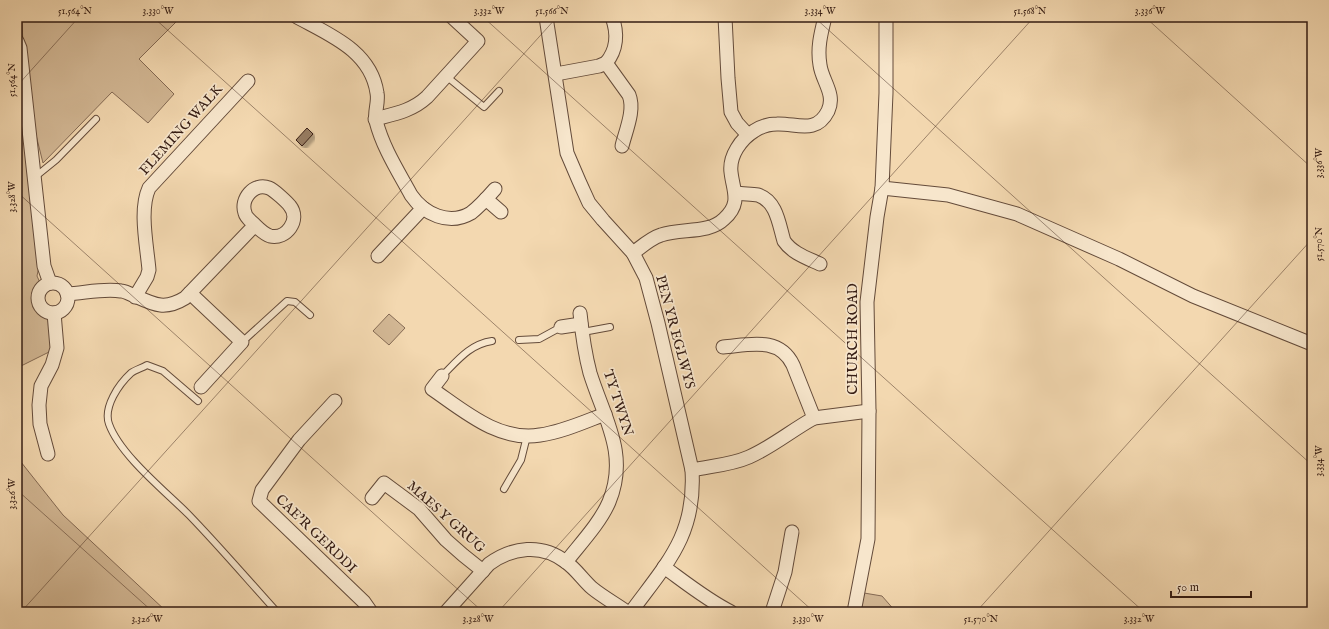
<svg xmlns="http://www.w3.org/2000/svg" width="1329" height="629" viewBox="0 0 1329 629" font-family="'IM FELL English',serif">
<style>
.green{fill:#d3b895;stroke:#846a54}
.building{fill:#987e65;stroke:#351c13;filter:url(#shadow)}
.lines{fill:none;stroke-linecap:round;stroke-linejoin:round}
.service-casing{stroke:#644b3a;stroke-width:8}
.minor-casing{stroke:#644b3a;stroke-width:15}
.service{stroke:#f7e6cc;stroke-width:6}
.minor{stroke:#f7e6cc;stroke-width:13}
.ticks{fill:none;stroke:#351c13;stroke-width:1;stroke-opacity:0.45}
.labels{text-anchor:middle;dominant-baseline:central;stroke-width:3.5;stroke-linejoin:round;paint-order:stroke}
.street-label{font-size:14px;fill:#351c13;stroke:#f7e6cc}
.neatline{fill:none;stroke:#351c13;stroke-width:1.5}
.ticks-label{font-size:10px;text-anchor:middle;fill:#351c13}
</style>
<defs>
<filter id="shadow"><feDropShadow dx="3.5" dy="3.5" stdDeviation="1" flood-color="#0004"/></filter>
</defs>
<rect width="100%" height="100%" fill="#f3d8b0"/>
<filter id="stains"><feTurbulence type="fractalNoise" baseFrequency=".005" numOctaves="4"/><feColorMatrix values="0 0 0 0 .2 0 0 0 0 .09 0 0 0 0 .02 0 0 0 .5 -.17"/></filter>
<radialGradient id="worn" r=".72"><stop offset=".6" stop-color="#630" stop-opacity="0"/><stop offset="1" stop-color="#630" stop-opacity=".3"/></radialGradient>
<g class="green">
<polygon points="22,17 181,17 139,59 174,94 148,123 112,92 43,163 30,111 23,48"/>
<path d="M17,71L39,266L37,276L42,287C37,295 38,299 41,307L54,313L57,348L17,368Z"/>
<polygon points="389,314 405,328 389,345 373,331"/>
<polygon points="17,457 63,515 167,612 17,612"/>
<polygon points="864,593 882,596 896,612 860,612"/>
</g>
<polygon class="building" points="307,128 313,134 302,146 296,140"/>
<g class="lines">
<g class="service-casing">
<g id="service">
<polyline points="446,76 484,107 499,91"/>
<polyline points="35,177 56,160 96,119"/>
<polyline points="583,332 610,327"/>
<polyline points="519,340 539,339 561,327"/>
<polyline points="242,342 287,301 295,302 310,315"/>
<path d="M442,376C457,361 470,344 492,341"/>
<path d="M198,401L163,371L147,365C142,368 135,370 131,373C119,384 103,407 109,424C120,455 165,491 189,515C219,546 248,580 277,612"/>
<polyline points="504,489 521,460 527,436"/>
</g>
</g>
<g class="minor-casing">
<g id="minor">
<path d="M297,17C330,35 371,51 377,93C379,102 374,112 376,121C383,148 398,171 411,195C424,214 449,226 471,213C480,206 488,197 495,189"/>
<path d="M546,17L567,153L579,181L589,203L603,220L633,253L646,278L658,323L692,470C696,535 667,563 631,612"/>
<polyline points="725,17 728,78 731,112 737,123 748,135"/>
<polyline points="17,41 20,48 44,266 50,283"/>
<path d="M606,63C617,50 618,33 612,17"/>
<path d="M556,74L599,66L606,63L629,95C635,110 626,130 622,146"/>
<path d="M375,119C394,114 412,111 427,97L478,41L452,17"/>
<polyline points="882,188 948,195 1017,214 1119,259 1193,296 1312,344"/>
<path d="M736,193C743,194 751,194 758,195C777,201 779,225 784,241C792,253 807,258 820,264"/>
<polyline points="486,199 501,212"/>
<path d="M633,253C641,247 651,238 661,235C681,228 709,234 724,219C742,203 733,191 731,172C729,156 741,139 754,131C760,127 769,124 777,124C796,123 816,135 828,111C836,94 822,81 820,65C817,48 821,33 825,17"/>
<polyline points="378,256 423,208"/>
<circle cx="53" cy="298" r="15"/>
<polyline points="190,293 242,342 201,387"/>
<path d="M67,294C85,293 104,288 121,291C125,291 129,294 133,295C153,304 164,311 185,298L255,225C259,229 264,234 270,236C286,240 301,220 290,206C287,202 274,190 269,188C254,182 240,199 245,213C246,218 251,221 255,225"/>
<path d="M135,297L147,277L149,270C147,246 139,210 149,188L248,81"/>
<polyline points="561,327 581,324"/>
<path d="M442,376L432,389C464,411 499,442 540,435C562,432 584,422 605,414"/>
<polyline points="335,401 299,440 262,490 259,501 364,602 371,612"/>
<polyline points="814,418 869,411"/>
<polyline points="48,454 40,424 39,405 41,386 52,365 57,348 54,313"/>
<path d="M692,470C711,466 731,465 749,457C772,447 792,430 814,418L793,365C779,336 749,345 723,347"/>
<polyline points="372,498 384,483 419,509 446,540 463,555 483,571"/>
<path d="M566,562C580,544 600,523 609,502C629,454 604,418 590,373C585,354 582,333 580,313"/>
<path d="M664,567C686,583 707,600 731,612"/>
<path d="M446,612L489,564C512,547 542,543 566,562C576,569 583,580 592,588C603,597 616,604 627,612"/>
<polyline points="772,612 785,572 792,532"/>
<polyline points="854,612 868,539 869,411 867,302 877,217 882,188 886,93 886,17"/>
</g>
</g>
<use href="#service" class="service"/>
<use href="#minor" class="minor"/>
</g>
<path class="ticks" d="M153,17L814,612M483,17L1144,612M814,17L1312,465M1145,17L1312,168M17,86L79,17M17,192L483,612M17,490L153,612M21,612L557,17M498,612L1034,17M976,612L1312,239"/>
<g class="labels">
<g class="street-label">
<text transform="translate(181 130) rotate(-48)">FLEMING WALK</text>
<text transform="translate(675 332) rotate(75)">PEN YR EGLWYS</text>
<text transform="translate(853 339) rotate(-90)">CHURCH ROAD</text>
<text transform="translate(618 403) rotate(72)">TY TWYN</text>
<text transform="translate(446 517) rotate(42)">MAES Y GRUG</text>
<text transform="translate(316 534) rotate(44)">CAE'R GERDDI</text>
</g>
</g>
<rect width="1329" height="629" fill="none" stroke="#f3d8b0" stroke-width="44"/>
<path d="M1171 591v6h80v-6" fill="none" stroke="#351c13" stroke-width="2"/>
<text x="1177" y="591" font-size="12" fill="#351c13" stroke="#f7e6cc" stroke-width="3" paint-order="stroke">50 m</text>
<rect x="22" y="22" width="1285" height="585" class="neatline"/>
<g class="ticks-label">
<text x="75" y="14">51.564°N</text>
<text x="158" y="14">3.330°W</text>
<text x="489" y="14">3.332°W</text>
<text x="552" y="14">51.566°N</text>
<text x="820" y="14">3.334°W</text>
<text x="1030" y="14">51.568°N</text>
<text x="1150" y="14">3.336°W</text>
<text transform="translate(11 80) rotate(-90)" y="4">51.564°N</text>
<text transform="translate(1318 163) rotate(-90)" y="4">3.336°W</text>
<text transform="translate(11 197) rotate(-90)" y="4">3.328°W</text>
<text transform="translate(1318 244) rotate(-90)" y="4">51.570°N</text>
<text transform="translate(1318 461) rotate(-90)" y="4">3.334°W</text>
<text transform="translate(11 494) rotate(-90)" y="4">3.326°W</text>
<text x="147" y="622">3.326°W</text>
<text x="478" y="622">3.328°W</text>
<text x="808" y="622">3.330°W</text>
<text x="981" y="622">51.570°N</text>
<text x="1139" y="622">3.332°W</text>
</g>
<rect width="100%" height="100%" filter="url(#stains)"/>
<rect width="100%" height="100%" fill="url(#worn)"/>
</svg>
